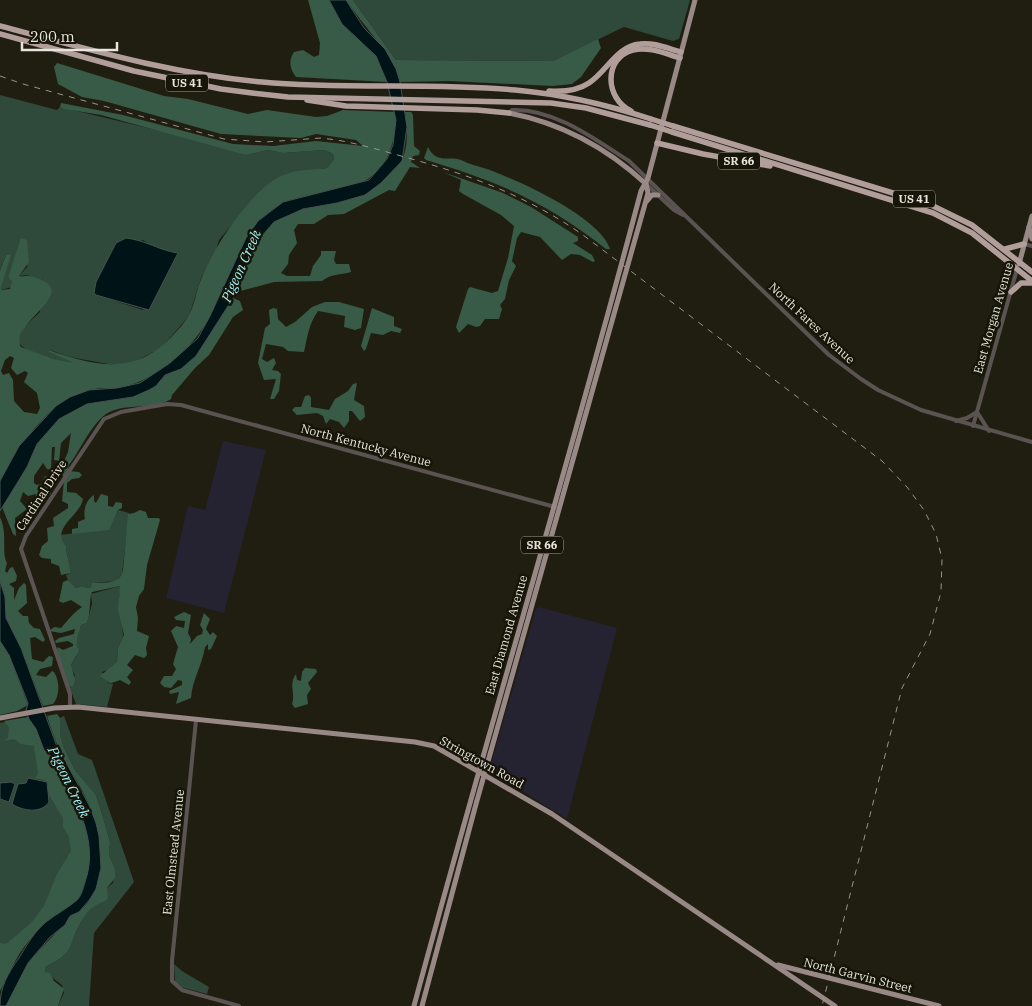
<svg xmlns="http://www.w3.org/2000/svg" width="1032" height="1006" viewBox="0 0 1032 1006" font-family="'IBM Plex Serif',serif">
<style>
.education{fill:#252232}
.green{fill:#2f4a3a;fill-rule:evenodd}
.forest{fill:#385b47;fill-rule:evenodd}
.water{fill:#001417;stroke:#455252}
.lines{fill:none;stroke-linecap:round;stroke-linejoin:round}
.minor{stroke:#5b5352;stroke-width:4}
.major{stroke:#998986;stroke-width:5}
.highway{stroke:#b19e9b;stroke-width:5.5}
.rail{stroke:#96948a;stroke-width:1;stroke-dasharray:6 6;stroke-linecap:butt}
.highway-bridge{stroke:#b19e9b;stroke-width:5.5}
.labels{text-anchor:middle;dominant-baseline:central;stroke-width:5;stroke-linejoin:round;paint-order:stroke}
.shield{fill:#171508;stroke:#a8a69c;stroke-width:1}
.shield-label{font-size:11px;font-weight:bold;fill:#e6e4dc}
.street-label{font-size:12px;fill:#e6e4dc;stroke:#171508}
.water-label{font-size:14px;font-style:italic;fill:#9df1fa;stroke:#171508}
</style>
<rect width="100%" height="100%" fill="#201e11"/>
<g class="education">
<polygon points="223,441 266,450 224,613 166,598 188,506 205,510"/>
<polygon points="539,607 617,628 567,819 492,772 490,767 536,609"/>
</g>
<g class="green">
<polygon points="353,0 690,0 679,39 673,41 624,27 553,61 396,60"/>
<path d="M0,95L57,110L60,107L211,143L246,155L268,150L283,153L325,150L333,154L334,159L327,168L286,174L260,191L219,240L216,251L201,278L189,316L161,348L130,364H108L70,357L50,350V352L78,364C62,362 25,355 18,341L24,327L40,312L43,280L27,275L19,276L28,266L14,260L8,277L12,282V287L1,290V288L10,257V255H6L0,271ZM143,240L157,250L173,254L143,310L96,295L111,251Z"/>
<path d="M118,510L129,513L122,574L116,581L92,583L90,588H85L82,586L76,588L68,580L66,575L70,573C71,565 66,555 66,546L61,541L60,535L109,529Z"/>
<polygon points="120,586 121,590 119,596 123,637 118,648 117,662 111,669 102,672 108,683 113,684 107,707 76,704 69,686 75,675 70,667 76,656 77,637 81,625 87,623 92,604 91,594"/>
<path d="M64,716L78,754L92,760L134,882L94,933L89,1006H58L64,993L62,985L45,972V967C80,952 67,936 88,912C93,906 101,903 108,899L106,889L113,883L115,869L109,855L110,842L102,814L96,795L75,770L64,748L60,735V718Z"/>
<polygon points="27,718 77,845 45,910 0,959 0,723"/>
<polygon points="174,964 182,971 209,987 207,994 181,987 175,982"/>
</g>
<g class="forest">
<path d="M308,0H329L342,24L376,56L387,82L296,77C290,69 288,61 294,52L303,50L314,57L319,55L320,43Z"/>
<path d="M346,0H353L396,60L553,61L598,39L601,48L581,77L572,84L553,86L449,81L400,82C389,50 365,28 346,0Z"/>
<path d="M57,63L164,96L188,99L248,114L267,110L316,117L327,116L343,110L396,112C397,126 394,140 389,153C368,204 309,182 272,210C248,229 247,239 235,266C220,301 203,338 171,362C155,375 137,385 117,388C108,389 100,387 91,390C47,401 21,444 0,481V271L6,255H11L1,288V290L10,289L12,282L8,277L21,238L27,240L29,262L19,276C21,277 24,276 26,276C30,275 41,279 44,281C73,297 9,324 21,347L53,359L74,363L49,352V350C96,367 137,376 174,334C179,329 184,323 188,317C195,305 196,290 202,277C214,250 228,227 248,204C258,192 270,180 286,174C298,169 314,170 327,168L334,159L333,154L325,150L283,153L268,150L246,155L101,115L64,109L60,107L61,103L123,115L233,144L273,146L316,141L363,146L356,140L316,134L301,138L221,134L104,101L82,97L58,84L54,67ZM10,356L14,358L11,368L17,375L25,371L28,373L24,382L37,393L40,408L37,414L24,412L14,401L13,380L9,373L3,375L1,371L5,360Z"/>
<path d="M405,112H411L413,115L414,146L420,151L419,155L413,156L411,162L420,168L410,167L395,191L389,190L344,214L328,215L314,224H298L294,230L297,243L289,255L288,264L281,273L287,276H310L313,266L321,255V251H336L334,260L336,264H349L351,272C340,275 331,274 322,281L274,282L237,292C247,268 251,239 274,222C309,196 359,211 387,175C391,170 398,167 401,161C409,148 407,127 405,112Z"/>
<path d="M428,147C437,165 448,155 461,160C469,164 478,166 487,169C518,180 600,217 610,249H606C548,203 497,181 426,160L424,158Z"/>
<polygon points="443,172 503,193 531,207 578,237 578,241 573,243 592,255 595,261 593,262 580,255 571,254 562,260 540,237 521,232 517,238 512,261 516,266 509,280 505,299 500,305 502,309 499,319 485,319 480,326 476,327 468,324 459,333 456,327 468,289 470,287 492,293 498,291 508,258 514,226 501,215 463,194 459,191 461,180"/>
<path d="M233,298L240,301L243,310L233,317L209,355L195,368L172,395L171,399C153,411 124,402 106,414C90,426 81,449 69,465L68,471L79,472L82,475L79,478L72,479L67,483V492L76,493L83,499C80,516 50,528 66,546C66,555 71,565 70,573L61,575L59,566L51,563V559L42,558L39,555L42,546L48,541L47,528L54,526L53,518L68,508V504L62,501L64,481L61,468L68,452L71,433L61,443L59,461L54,460L55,447H52L51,470L47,469L43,463L34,476V483L37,485L41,484L45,476L50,478L51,494L44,499L39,510L34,508L36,494L28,496L23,492L20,501L27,509L15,518L16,536L13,534L2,507L27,467L37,444L59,419L87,404L133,397L162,379C167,371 178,371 185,365C204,344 218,322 233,298Z"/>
<path d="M325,302H339L364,309L361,328L355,330L344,327L345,316L318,311C309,323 307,338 304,352L288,351L283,347L266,344L262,359L267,362L274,358L276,363L272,370L278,371L281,374L279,391L274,399H270L276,379L264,380L258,363L265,328L270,324L269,310L273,308L277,309L278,319L286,327L295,322L312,307Z"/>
<polygon points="372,308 394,317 394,326 402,329 400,333 391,331 383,335 371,333 366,349 364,351 361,346"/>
<polygon points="357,383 354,400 364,406 365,417 360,421 352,411 349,411 349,421 344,428 339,422 330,419 326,424 323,416 317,413 297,415 292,410 295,407 301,407 305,396 309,395 311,398 311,407 329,410 335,399 348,391 353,384"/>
<path d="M101,494L108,496V506L113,507L116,502L122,503V508L118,510L109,530L72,534V529L78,528V522L85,519C83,510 86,500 94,495V501L96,503Z"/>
<path d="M140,510L146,512L148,518H159L160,520L147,565L144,589L139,596L136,607L138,618L137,631L149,636L146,648L147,655L144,658L135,655L127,665L133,670L127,677L131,682L129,685L120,680C107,685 112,684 100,676L117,662L118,648L124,635L118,610L120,586L92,592C89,598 91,613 87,623L81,625C79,634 74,642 79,650L71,665L75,680L73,686H69L56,652L58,647L63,650L73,646V644L68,641L56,643L55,641L59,638L74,634L75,629L61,633L49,631L54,627L61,628C69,619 73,613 82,607L71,600L63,603L59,601L63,582L68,580L76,588L82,586L86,588H90L92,583C104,582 120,585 123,570L128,514L134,513Z"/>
<path d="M0,517C8,534 1,552 7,563L5,571L7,573L10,568L13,567L17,576L16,581L9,584L14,588V600L19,588L24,583L26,585L27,603L18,611L23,616H28L29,623L34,628L40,629L45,640L43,642L35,637L30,638L32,659L43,662L49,656L53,657L52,666L40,669L36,675L46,677L52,671L54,672C60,681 60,696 53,704L43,706L21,648L6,618L5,597L0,581Z"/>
<path d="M184,612L191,615L188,633L191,639L190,644L197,636L202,634L203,630L200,625L204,613L210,619L206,629L210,635L213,632L217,636L211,649L208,650V644L205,647C202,666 192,680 191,698L176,704L179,692L170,694L169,691L182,685V681L178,680L171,688L164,687L160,683L164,676H172L176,669L173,664L178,647L171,631L176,626L184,628L185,621L176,620L174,617Z"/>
<polygon points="0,641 9,655 28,705 17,711 0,715"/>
<path d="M305,668L316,669L317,672L308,683L311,689L307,695L308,704L295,708L292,704C296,693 288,685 296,674L297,680L301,681L302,672Z"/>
<path d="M57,714L60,718V735L64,748L75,770L96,795L102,814L110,842L109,855L115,869V878L107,888L108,899C102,903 93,906 88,912C66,938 81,951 45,967V972L50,973L54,981L64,989L58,1006H6C13,992 20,975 29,962C42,946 57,933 70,917C73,912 80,911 85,906C109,878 101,837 89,805C81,784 65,766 57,744C53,735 50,725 47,716Z"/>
<path d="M28,717L36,728C56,776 104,824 86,879C84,886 82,895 77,900C61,914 41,925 28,942C16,956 9,975 0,991V943L6,944L31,923L44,906L57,874L71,851L69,837L63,827V818L49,795L44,780L35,778L38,774L34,746L21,744L14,739L3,741L8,738L9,727L4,721Z"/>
</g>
<g class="water">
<polygon points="329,0 346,0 364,28 385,49 396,69 400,82 407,127 402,161 381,183 365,195 337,203 303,209 274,222 255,244 237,292 196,356 181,369 165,375 156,386 149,390 133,397 87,404 59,419 37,444 27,467 0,511 0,481 19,446 56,406 70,397 89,390 117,388 140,383 170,363 198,338 210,316 246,238 258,221 283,202 369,180 387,159 393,145 396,120 387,82 376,56 342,24"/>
<path d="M126,238C145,240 161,251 178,253L149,310L96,295L94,293L96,282L116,243Z"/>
<path d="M0,581L5,597L6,618L21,648L56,744L89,805L96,823L99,836L101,868L96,889L90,899L79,912L70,916L65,925L50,937L28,963L6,1006H0C0,987 8,973 19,958C27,945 34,932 46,922C56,914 68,908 77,900C82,895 83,888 85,882C100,840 75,800 55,765L49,759L51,756L44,750L36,729L29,719L26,711L28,703L9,655L0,641Z"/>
<path d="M28,778L47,782L49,802C41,814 23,811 12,804L18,784L26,783Z"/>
<polygon points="11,782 15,784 9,802 0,799 0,783"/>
</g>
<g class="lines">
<g class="minor">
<path d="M509,113L512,110C554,108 596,140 629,161L829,355L861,379L878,390L921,410L1032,442"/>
<polyline points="646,184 674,210 683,215"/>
<polyline points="1024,244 1032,246"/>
<polyline points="956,421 967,418 977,412 989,431"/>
<polyline points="973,426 1017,269"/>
<polyline points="70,707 70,694 21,549 26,536 104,419 121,412 167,404 181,405 555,507"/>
<polyline points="196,720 172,961 172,981 182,990 239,1006"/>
</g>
<g class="major">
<path d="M509,113C561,123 607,148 646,184"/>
<polyline points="647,201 652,195 658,195"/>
<polyline points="1029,227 1032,239"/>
<polyline points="1019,264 1032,216"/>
<polyline points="0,718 54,708 78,707 415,742 434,746 552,814 835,1006"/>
<polyline points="778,965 939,1006"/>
<path d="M414,1006C487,734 569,464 641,191L648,178L695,0"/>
<polyline points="422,1006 476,804 645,204 648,193 646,184"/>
</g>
<g class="highway">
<path d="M0,26C87,49 172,74 262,82C346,90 431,82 515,90C561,94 608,105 651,119"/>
<polyline points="0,34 134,71 221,89 252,93 288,97 551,103 586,108 650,125"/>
<path d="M549,91C563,92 577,91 589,83C607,71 617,46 640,44C654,42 669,49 681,52"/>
<polyline points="307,100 346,106 477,110 509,113"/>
<path d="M631,111C605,99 603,58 633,50C649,46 666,54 680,58"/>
<polyline points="673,126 929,204 972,225 1032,272"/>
<polyline points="672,132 933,213 972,233 1032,281"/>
<polyline points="657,143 703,154 770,166"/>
<polyline points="1005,249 1024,244"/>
<polyline points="1011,292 1021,283 1032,283"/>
</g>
<path class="rail" d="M0,76L23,84L224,139L265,142L321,138L337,140C359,144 380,150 401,156C467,174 526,195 583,235L882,461L907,487L924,510L936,534L942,559L941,592L930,634L902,688L822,1006"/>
<g class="highway-bridge">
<polyline points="651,119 673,126"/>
<polyline points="650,125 672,132"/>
</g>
</g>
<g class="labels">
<g class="shield">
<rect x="166" y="74.5" width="42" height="17" rx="4"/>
<rect x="718" y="152.5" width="42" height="17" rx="4"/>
<rect x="893" y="190.5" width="42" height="17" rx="4"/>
<rect x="521" y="536.5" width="42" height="17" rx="4"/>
</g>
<g class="shield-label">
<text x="187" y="83">US 41</text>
<text x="739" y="161">SR 66</text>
<text x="914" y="199">US 41</text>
<text x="542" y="545">SR 66</text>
</g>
<g class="street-label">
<text transform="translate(993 318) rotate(-74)">East Morgan Avenue</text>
<text transform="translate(812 323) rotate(43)">North Fares Avenue</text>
<text transform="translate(366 445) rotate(15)">North Kentucky Avenue</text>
<text transform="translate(41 495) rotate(-57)">Cardinal Drive</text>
<text transform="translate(506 635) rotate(-74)">East Diamond Avenue</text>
<text transform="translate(482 762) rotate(29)">Stringtown Road</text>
<text transform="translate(173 852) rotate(-84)">East Olmstead Avenue</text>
<text transform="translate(858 975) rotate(14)">North Garvin Street</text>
</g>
<g class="water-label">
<text transform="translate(241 266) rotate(-66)">Pigeon Creek</text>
<text transform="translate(69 782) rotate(64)">Pigeon Creek</text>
</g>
</g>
<path d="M22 42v8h95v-8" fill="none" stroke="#e6e4dc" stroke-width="2.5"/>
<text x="30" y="42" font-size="15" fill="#e6e4dc" stroke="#171508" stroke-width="4" paint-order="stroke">200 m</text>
</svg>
